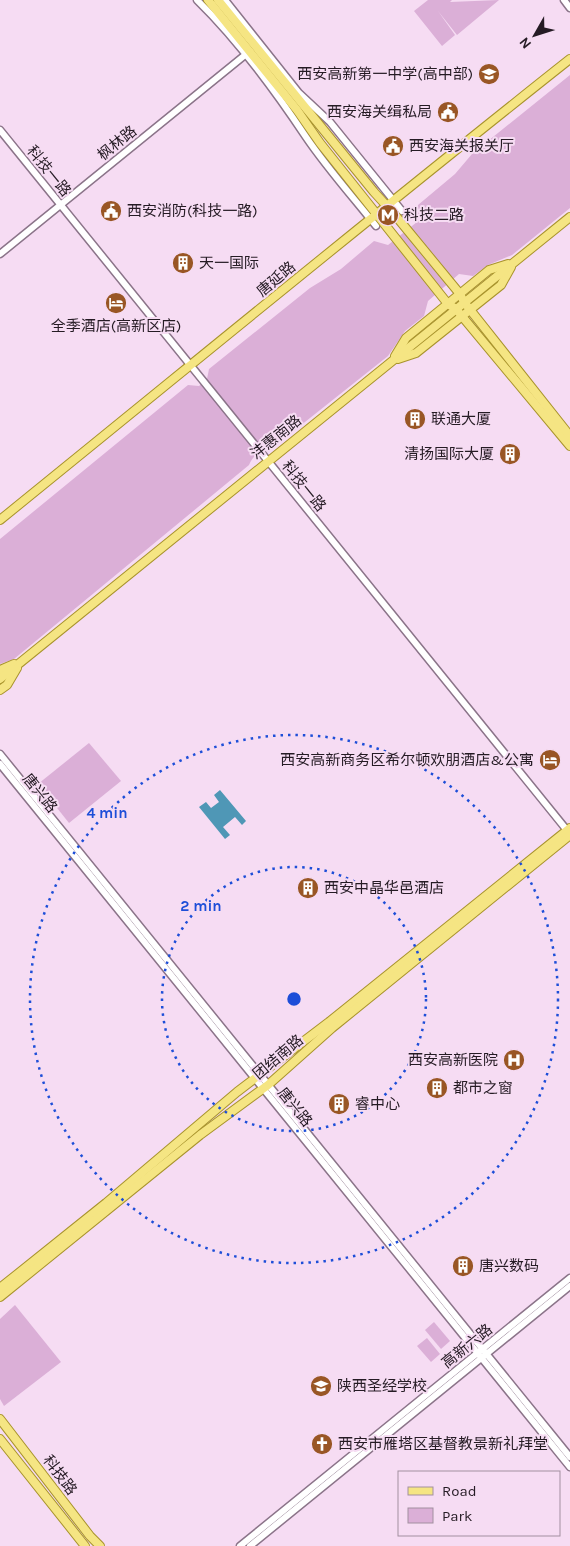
<svg xmlns="http://www.w3.org/2000/svg" width="570" height="1546" viewBox="0 0 570 1546" font-family="Karla,'Noto Sans SC',sans-serif">
<style>
.green{fill:#dbafd7}
.water{fill:#4f97b6}
.lines{fill:none;stroke-linecap:round;stroke-linejoin:round}
.minor-casing{stroke:#8b7489;stroke-width:9}
.major-casing{stroke:#a8932c;stroke-width:10}
.minor{stroke:#fff;stroke-width:6}
.major{stroke:#f5e583;stroke-width:8}
.ring{fill:none;stroke:#1d4ed8;stroke-width:2.5;stroke-dasharray:2.5 5}
.labels{text-anchor:middle;dominant-baseline:central;stroke-width:4;stroke-linejoin:round;paint-order:stroke}
.poi-label{font-size:15px;fill:#251b24;stroke:#f6dcf3;text-anchor:start}
.street-label{font-size:15px;fill:#251b24;stroke:#f6dcf3}
.centre{fill:#1d4ed8;stroke:#f6dcf3;stroke-width:2.5}
.ring-label{font-size:15px;text-anchor:middle;font-weight:bold;fill:#1d4ed8;stroke:#f6dcf3;stroke-width:4;stroke-linejoin:round;paint-order:stroke}
</style>
<rect width="100%" height="100%" fill="#f6dcf3"/>
<g class="green">
<polygon points="428,0 452,0 450,2 499,0 457,35 438,11 455,35 442,46 414,11"/>
<path d="M570,75V208L512,255L488,265L473,276L459,274L428,301L424,316L405,331L388,356L276,445C263,448 255,452 249,465L14,659L0,664V539L188,385L199,386L207,379L209,369L310,288L341,269L374,241L388,245L417,222L418,205L455,174L472,154Z"/>
<polygon points="89,743 121,781 69,823 38,784"/>
<polygon points="15,1305 61,1362 4,1406 0,1399 0,1319"/>
<polygon points="434,1322 450,1341 441,1349 425,1330"/>
<polygon points="427,1338 440,1354 431,1362 417,1346"/>
</g>
<polygon class="water" points="220,790 246,821 242,825 235,817 223,827 230,835 225,839 199,807 206,802 211,808 219,802 214,795"/>
<g class="lines">
<g class="minor-casing">
<g id="minor">
<path d="M197,0C238,40 274,89 306,137C327,168 353,197 376,226"/>
<polyline points="225,0 299,93 330,122 402,211"/>
<polyline points="564,0 570,8"/>
<polyline points="0,130 570,834"/>
<polyline points="0,254 250,51"/>
<polyline points="0,754 570,1457"/>
<polyline points="0,764 570,1467"/>
<polyline points="240,1546 570,1278"/>
<polyline points="250,1546 570,1286"/>
</g>
</g>
<g class="major-casing">
<g id="major">
<polyline points="208,0 297,110 320,143 448,304 456,309 570,446"/>
<polyline points="218,0 374,192 395,215 460,294 464,302 570,436"/>
<polyline points="395,356 406,338 489,270 508,264"/>
<polyline points="398,359 416,353 501,285 511,267"/>
<path d="M0,520C190,366 378,211 570,59"/>
<polyline points="0,670 14,664"/>
<polyline points="0,679 570,217"/>
<polyline points="0,690 7,685 17,668"/>
<polyline points="0,1288 106,1203 237,1092 329,1022 570,828"/>
<polyline points="0,1297 200,1135 268,1085 332,1028 570,835"/>
<polyline points="0,1419 90,1536 100,1546"/>
<polyline points="0,1439 85,1546"/>
</g>
</g>
<use href="#minor" class="minor"/>
<use href="#major" class="major"/>
</g>
<g class="ring">
<circle cx="294" cy="999" r="132"/>
<circle cx="294" cy="999" r="264"/>
</g>
<defs>
<g id="school-disc" transform="scale(1.125)"><circle r="9.5" fill="#995625" stroke="#f6dcf3"/><path d="M0-5L7-2L0 1L-7-2ZM-4 1L0 2.5L4 1V4Q0 6-4 4Z" fill="#fff"/></g>
<g id="civic-disc" transform="scale(1.125)"><circle r="9.5" fill="#995625" stroke="#f6dcf3"/><path d="M-.6-6.5H3V-4.5H.6V-3L4-1V1h2V6H-6V1h2V-1L-.6-3ZM-1.2 2.5V6h2.4V2.5Z" fill="#fff"/></g>
<g id="metro-disc" transform="scale(1.125)"><circle r="9.5" fill="#995625" stroke="#f6dcf3"/><path d="M-5.5 5V-5H-3L0 0L3-5H5.5V5H3V-.5L0 4L-3-.5V5Z" fill="#fff"/></g>
<g id="building-disc" transform="scale(1.125)"><circle r="9.5" fill="#995625" stroke="#f6dcf3"/><path d="M-4-6H4V6H1V3H-1V6H-4ZM-2.5-4.3h1.7v1.8h-1.7ZM.8-4.3h1.7v1.8H.8ZM-2.5-1h1.7V.8h-1.7ZM.8-1h1.7V.8H.8Z" fill="#fff"/></g>
<g id="hotel-disc" transform="scale(1.125)"><circle r="9.5" fill="#995625" stroke="#f6dcf3"/><path d="M-6-4.5h1.5V1H6V5H4.5V3h-9V5H-6ZM-4 0a1.8 1.8 0 1 1 3.6 0ZM.5 0V-2.5h3Q6-2.5 6 0Z" fill="#fff"/></g>
<g id="hospital-disc" transform="scale(1.125)"><circle r="9.5" fill="#995625" stroke="#f6dcf3"/><path d="M-5-5h3v3.5h4V-5h3V5h-3V1.5h-4V5h-3Z" fill="#fff"/></g>
<g id="university-disc" transform="scale(1.125)"><circle r="9.5" fill="#995625" stroke="#f6dcf3"/><path d="M0-5L7-2L0 1L-7-2ZM-4 1L0 2.5L4 1V4Q0 6-4 4Z" fill="#fff"/></g>
<g id="church-disc" transform="scale(1.125)"><circle r="9.5" fill="#995625" stroke="#f6dcf3"/><path d="M-1.2-6h2.4v3.5h3.3v2.4h-3.3V6h-2.4V-.1h-3.3v-2.4h3.3Z" fill="#fff"/></g>
</defs>
<g fill-rule="evenodd">
<use href="#school-disc" x="489" y="74"/>
<use href="#civic-disc" x="448" y="112"/>
<use href="#civic-disc" x="393" y="146"/>
<use href="#civic-disc" x="111" y="211"/>
<use href="#metro-disc" x="388" y="215"/>
<use href="#building-disc" x="183" y="263"/>
<use href="#hotel-disc" x="116" y="303"/>
<use href="#building-disc" x="415" y="419"/>
<use href="#building-disc" x="510" y="454"/>
<use href="#hotel-disc" x="550" y="760"/>
<use href="#building-disc" x="308" y="888"/>
<use href="#hospital-disc" x="514" y="1060"/>
<use href="#building-disc" x="437" y="1088"/>
<use href="#building-disc" x="339" y="1104"/>
<use href="#building-disc" x="463" y="1266"/>
<use href="#university-disc" x="321" y="1386"/>
<use href="#church-disc" x="322" y="1444"/>
</g>
<g class="labels">
<g class="poi-label">
<text x="473" y="74" text-anchor="end">西安高新第一中学(高中部)</text>
<text x="432" y="112" text-anchor="end">西安海关缉私局</text>
<text x="409" y="146">西安海关报关厅</text>
<text x="127" y="211">西安消防(科技一路)</text>
<text x="404" y="215">科技二路</text>
<text x="199" y="263">天一国际</text>
<text x="116" y="326" text-anchor="middle">全季酒店(高新区店)</text>
<text x="431" y="419">联通大厦</text>
<text x="494" y="454" text-anchor="end">清扬国际大厦</text>
<text x="534" y="760" text-anchor="end">西安高新商务区希尔顿欢朋酒店&amp;公寓</text>
<text x="324" y="888">西安中晶华邑酒店</text>
<text x="498" y="1060" text-anchor="end">西安高新医院</text>
<text x="453" y="1088">都市之窗</text>
<text x="355" y="1104">睿中心</text>
<text x="479" y="1266">唐兴数码</text>
<text x="337" y="1386">陕西圣经学校</text>
<text x="338" y="1444">西安市雁塔区基督教景新礼拜堂</text>
</g>
<g class="street-label">
<text transform="translate(117 143) rotate(-39)">枫林路</text>
<text transform="translate(49 171) rotate(51)">科技一路</text>
<text transform="translate(276 279) rotate(-40)">唐延路</text>
<text transform="translate(276 437) rotate(-39)">沣惠南路</text>
<text transform="translate(304 486) rotate(51)">科技一路</text>
<text transform="translate(40 793) rotate(51)">唐兴路</text>
<text transform="translate(278 1057) rotate(-40)">团结南路</text>
<text transform="translate(295 1107) rotate(51)">唐兴路</text>
<text transform="translate(467 1346) rotate(-39)">高新六路</text>
<text transform="translate(60 1475) rotate(53)">科技路</text>
</g>
</g>
<circle cx="294" cy="999" r="8" class="centre"/>
<g class="ring-label">
<text x="107" y="818">4 min</text>
<text x="201" y="911">2 min</text>
</g>
<rect x="398" y="1471" width="162" height="65" fill="#f6dcf3" stroke="#a28fa0"/>
<rect x="408" y="1487" width="25" height="8" fill="#f5e583" stroke="#a28fa0"/>
<text x="442" y="1496" font-size="15" fill="#251b24">Road</text>
<rect x="408" y="1508" width="25" height="15" fill="#dbafd7" stroke="#a28fa0"/>
<text x="442" y="1521" font-size="15" fill="#251b24">Park</text>
<g transform="translate(535 35) rotate(231)" stroke="#f6dcf3" stroke-width="4" paint-order="stroke">
<path d="M0-4L9 19L0 12L-9 19Z" fill="#251b24"/>
<text y="-8" font-size="14" font-weight="bold" text-anchor="middle" fill="#251b24">N</text>
</g>
</svg>
